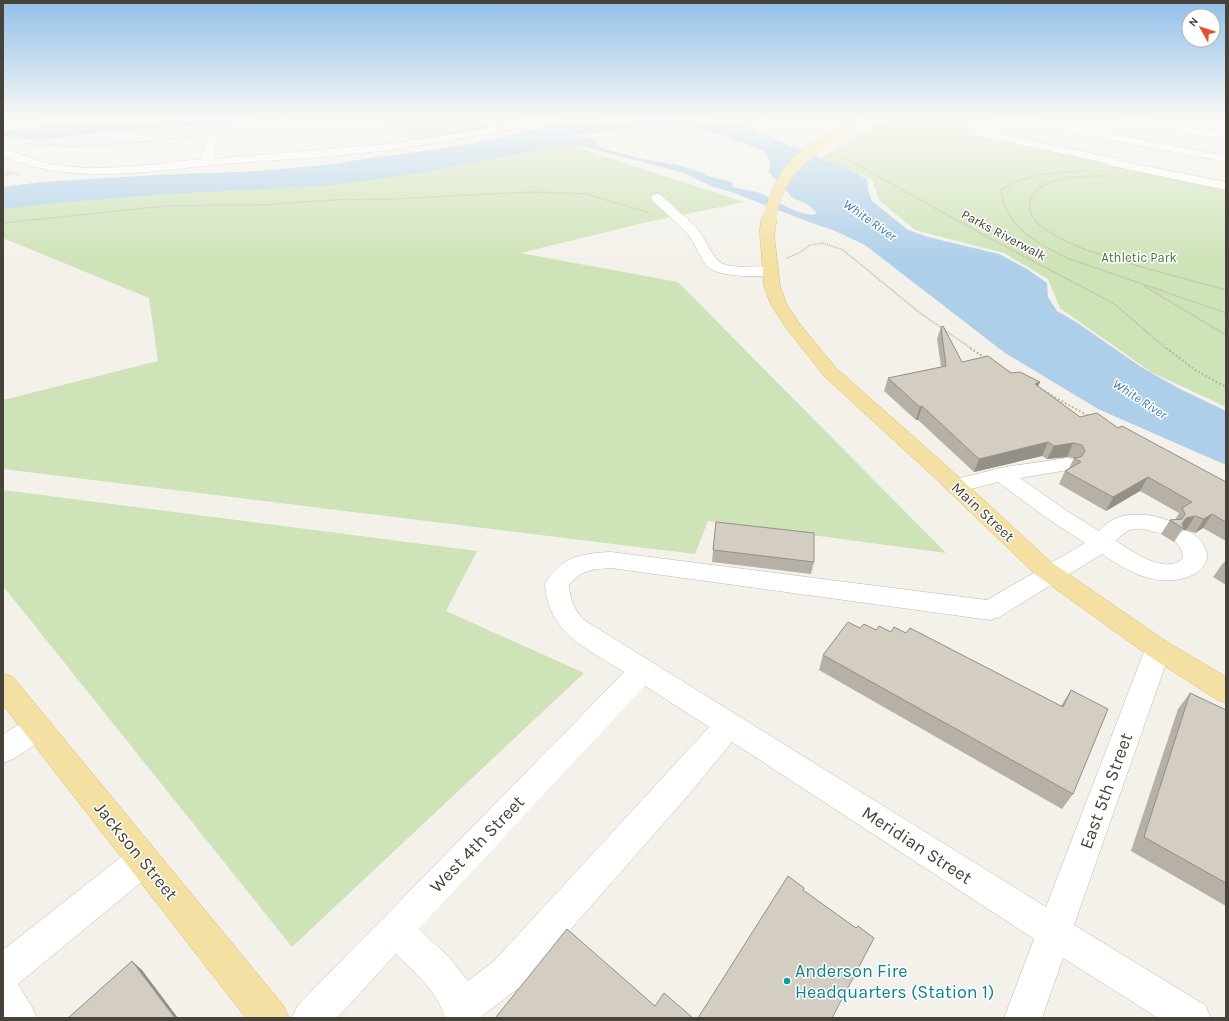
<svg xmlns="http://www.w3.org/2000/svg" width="1229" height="1021" viewBox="0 0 1229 1021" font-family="Karla,sans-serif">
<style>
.green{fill:#cee3b7}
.water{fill:#adcfea;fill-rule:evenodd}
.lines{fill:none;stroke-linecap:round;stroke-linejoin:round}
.minor-casing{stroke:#beb9ad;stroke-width:1}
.major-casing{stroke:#d8bd73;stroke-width:1}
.path-far1{stroke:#beb5a0;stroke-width:1.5;stroke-dasharray:1 1;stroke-linecap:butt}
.path{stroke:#beb5a0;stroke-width:2;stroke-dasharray:2 2;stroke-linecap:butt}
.minor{fill:#fff;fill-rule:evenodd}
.major{fill:#f4e0a2;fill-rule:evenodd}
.major-bridge-far1-casing{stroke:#d8bd73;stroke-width:12;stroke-linecap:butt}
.major-bridge-casing{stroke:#d8bd73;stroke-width:16;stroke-linecap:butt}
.major-bridge-far1{stroke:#f4e0a2;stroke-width:12}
.major-bridge{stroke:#f4e0a2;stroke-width:15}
.wall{fill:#b6b0a6}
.shaded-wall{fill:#949087}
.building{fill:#d4cdc1;stroke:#949087}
.culture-dot{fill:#0f9aa8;stroke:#fff;stroke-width:1.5}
.labels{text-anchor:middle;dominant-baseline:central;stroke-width:3;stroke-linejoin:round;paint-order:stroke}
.far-water-label{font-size:13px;font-style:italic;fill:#3c77a8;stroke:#fff}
.far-street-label{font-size:13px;fill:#474239;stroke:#fff}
.far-park-label{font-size:13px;fill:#487331;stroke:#fff}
.street-label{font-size:15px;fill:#474239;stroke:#fff}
.near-street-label{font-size:18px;fill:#474239;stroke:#fff}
.near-culture-label{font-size:18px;fill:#0d838f;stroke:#fff;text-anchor:start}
</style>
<rect width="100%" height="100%" fill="#f3f1ea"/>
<g class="green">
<polygon points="381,119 537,119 462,134 413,142"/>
<polygon points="886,119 972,120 967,134 1226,187 1226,407 1151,372 1060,308 1048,279 1004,253 915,230 879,200 872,179 821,158"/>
<polygon points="572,146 744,202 639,224 520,253 678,282 946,553 708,521 695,554 3,469 3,400 158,361 149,298 3,238 3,208"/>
<polygon points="3,490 477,551 446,611 584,673 292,947 3,586"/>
</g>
<g class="water">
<polygon points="46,119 247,119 221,125 209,124 177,127 152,128 110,133 96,133 44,140 3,137 3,131 41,127 49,124"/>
<path d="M602,119H711L750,127L788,145L797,147L827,161L845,167L867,179L868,190L872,201L908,230L928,237L999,254L1027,269L1047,283L1048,297L1057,311L1076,322L1141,367L1180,389L1226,411V465L1098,409L1005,353L865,245L833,230L806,221L734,193L711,186L684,173L582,146L557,147L419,173L333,185L152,195L66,202L3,209V187L41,182L155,175L260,171L335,164L374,157L397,155L475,143L549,126ZM653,126L687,127L713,132L764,151C768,162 772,156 769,172L793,198L807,204L817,213C805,221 769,196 757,192C749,190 740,189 732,187L733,184L731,182L708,176L701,172L678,165L641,159L598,147L596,144L597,141L593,139L572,136L623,129Z"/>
</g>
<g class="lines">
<g class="minor-casing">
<g id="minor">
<path d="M531,119H554L549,122C493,133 437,144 380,151C329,157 277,160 226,164C153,170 73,187 3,156V149C20,153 35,161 52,164C101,173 152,164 201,159L208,137L213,134L218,137L213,159L378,145L457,134Z"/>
<polygon points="990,119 1003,119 984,131 1114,158 1118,159 1120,161 1226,182 1226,190 1112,166 1108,165 1106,163 976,135 974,130 975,128"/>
<polygon points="1012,119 1035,119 1226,156 1226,162 1017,122"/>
<polygon points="1124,119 1148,119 1226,134 1226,140 1129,122"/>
<path d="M657,194L661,195C674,208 691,220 701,234C708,244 714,262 726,265C742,269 759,264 775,268L777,271L775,274C761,278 721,277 709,268C701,262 696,245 690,237C679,224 665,213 653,201L651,198L653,195Z"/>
<path d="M1067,458L1074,459L1077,464L1074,469L1020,478L1064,509L1099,531C1117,509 1149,512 1172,522L1175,527L1172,532C1151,538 1137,516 1116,541C1132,551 1166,576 1183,558L1182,551L1174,539L1177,533C1180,533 1183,531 1186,531C1196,532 1209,548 1207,559C1204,569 1196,574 1188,577C1156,588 1127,571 1102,554L999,617L990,620L611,568C593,569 581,570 569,585C570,600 574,609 584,620L1046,907L1145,649L1149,642L1158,639L1167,642L1171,649L1074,925L1205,1005L1211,1018H1158L1063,958L1042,1018H1004L1034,939L732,742L692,791L521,986L482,1016L483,1018H445C438,992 415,973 396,954L337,1018H292L298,1005L624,672C587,648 548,634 545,584C560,557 582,553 611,552L987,600L1085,543L1048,519L998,482L956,493L948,491L945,486L948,481L1005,467ZM645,686L709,727L495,960L468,981L449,957L419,929Z"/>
<polygon points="38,716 48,719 52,728 48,737 13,759 3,763 3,734 28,719"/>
<polygon points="143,844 155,849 159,860 155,871 18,984 31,1005 37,1018 3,1018 3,950 131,849"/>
</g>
</g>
<g class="major-casing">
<g id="major">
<polygon points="850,119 863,119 824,146 816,146 815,144 816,142"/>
<polygon points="767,230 772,231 774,234 780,286 787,305 799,323 836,368 950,469 1051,562 1167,642 1226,677 1226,703 1216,699 1149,656 1035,574 936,479 824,376 787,329 771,305 764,286 760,234 762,231"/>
<polygon points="3,674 13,677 283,1005 289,1018 246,1018 3,705"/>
</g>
</g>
<g class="path-far1">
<polyline points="760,119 799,140"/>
<polyline points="227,133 248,131 287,119"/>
<path d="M24,143C83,150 140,142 198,136"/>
<polyline points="831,154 845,158 989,238 1113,303 1167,349"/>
<polyline points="3,171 21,175"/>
<path d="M1088,171C1058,172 1027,173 1001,190C1005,227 1037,243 1067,258L1226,313"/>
<polyline points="3,175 12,174"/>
<path d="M1107,176C1086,176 1046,175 1033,195C1008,235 1126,262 1149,269C1175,276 1200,283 1226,290"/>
<polyline points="3,223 165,206 264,205 332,200 390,199 535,192 586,194 650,213"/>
<polyline points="787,258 799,253 810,245 823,243 843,250 920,313 972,349"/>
<polyline points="1144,286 1226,335"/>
</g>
<g class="path">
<polyline points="970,348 987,359"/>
<polyline points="1166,348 1195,370 1226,387"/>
<polyline points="1005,369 1015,375"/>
<polyline points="1044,391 1090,417"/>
</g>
<use href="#minor" class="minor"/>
<use href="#major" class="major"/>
<g class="major-bridge-far1-casing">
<path id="major-bridge-far1" d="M769,219C777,183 790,165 820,144"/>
</g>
<g class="major-bridge-casing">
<polyline id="major-bridge" points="767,234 769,218"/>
</g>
<use href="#major-bridge-far1" class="major-bridge-far1"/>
<use href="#major-bridge" class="major-bridge"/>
</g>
<g class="wall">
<polygon points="941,327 962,362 1011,373 1040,382 1038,386 1080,417 1118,428 1226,482 1226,541 1203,528 1195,533 1186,530 1182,530 1174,542 1161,534 1170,520 1175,520 1179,513 1140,491 1106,511 1059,484 1065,471 1069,468 1074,458 1067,457 1047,459 1042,456 974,472 918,420 916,420 884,391 888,378 941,367 937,339"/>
<polygon points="716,522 814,562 811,574 712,562"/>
<polygon points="1226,561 1226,585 1213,577 1223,563"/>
<polygon points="860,628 891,632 906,633 1061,706 1071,690 1073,794 1062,809 819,670 823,655"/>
<polygon points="1190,693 1226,710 1226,906 1131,851 1178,709"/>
</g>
<g class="shaded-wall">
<polygon points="1040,382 1034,395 1035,384"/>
<polygon points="922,406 918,420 916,420 920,407"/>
<polygon points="1048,442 1042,456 974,472 979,459"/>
<polygon points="1073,443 1067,457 1047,459 1054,446"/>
<polygon points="1148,477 1140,491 1106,511 1113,497"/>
<polygon points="1212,514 1203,528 1195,533 1204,519"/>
<polygon points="1195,516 1186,530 1182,530 1184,529 1180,527 1186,518"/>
<polygon points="132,961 142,970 178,1018 175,1018"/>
</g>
<g class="building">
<polygon points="943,326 962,362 988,356 1011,373 1020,372 1040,382 1035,384 1080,417 1097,413 1118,428 1122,426 1226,482 1226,522 1212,514 1204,519 1195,516 1186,518 1182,524 1184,529 1170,520 1182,519 1185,514 1182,508 1192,502 1148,477 1113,497 1065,471 1081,462 1074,458 1081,457 1085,451 1082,445 1073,443 1054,446 1048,442 979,459 922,406 920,407 888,378 946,366 941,327"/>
<polygon points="716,522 814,533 814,562 713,550"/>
<polygon points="848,622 860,628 864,624 876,630 879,626 891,632 894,627 906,633 910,628 1063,707 1071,690 1108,709 1073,794 823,655"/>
<polygon points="1190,693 1226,710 1226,883 1144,837"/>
<polygon points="788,876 804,888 803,890 856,928 858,926 874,938 832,1018 698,1018"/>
<polygon points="567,929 655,1006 664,993 693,1018 497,1018 496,1017"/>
<polygon points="132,961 175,1018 68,1018"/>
</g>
<linearGradient id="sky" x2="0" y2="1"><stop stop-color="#90bfe9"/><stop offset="0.45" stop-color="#faf9f6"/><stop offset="1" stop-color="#faf9f6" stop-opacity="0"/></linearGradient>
<rect width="1229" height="262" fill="url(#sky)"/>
<circle class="culture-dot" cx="787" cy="981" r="4"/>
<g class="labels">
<g class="far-water-label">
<text transform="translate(870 220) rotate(35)">White River</text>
<text transform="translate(1140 399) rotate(33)">White River</text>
</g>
<g class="far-street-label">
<text transform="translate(1004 235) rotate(28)">Parks Riverwalk</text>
</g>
<g class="far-park-label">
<text x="1139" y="257">Athletic Park</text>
</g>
<g class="street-label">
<text transform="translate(983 512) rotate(43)">Main Street</text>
</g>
<g class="near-street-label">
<text transform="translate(1106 791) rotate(-70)">East 5th Street</text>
<text transform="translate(477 844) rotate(-46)">West 4th Street</text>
<text transform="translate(917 845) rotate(33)">Meridian Street</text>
<text transform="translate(136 851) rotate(51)">Jackson Street</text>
</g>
<g class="near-culture-label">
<text x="795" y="971">Anderson Fire<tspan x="795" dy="21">Headquarters (Station 1)</tspan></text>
</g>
</g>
<rect width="1229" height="1021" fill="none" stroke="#474239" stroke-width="8"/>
<g transform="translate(1201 28) rotate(309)"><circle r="19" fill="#ffffff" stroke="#b5b3b0"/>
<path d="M0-3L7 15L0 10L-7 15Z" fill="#e55130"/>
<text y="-6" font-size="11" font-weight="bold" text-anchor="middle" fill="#474239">N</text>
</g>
</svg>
